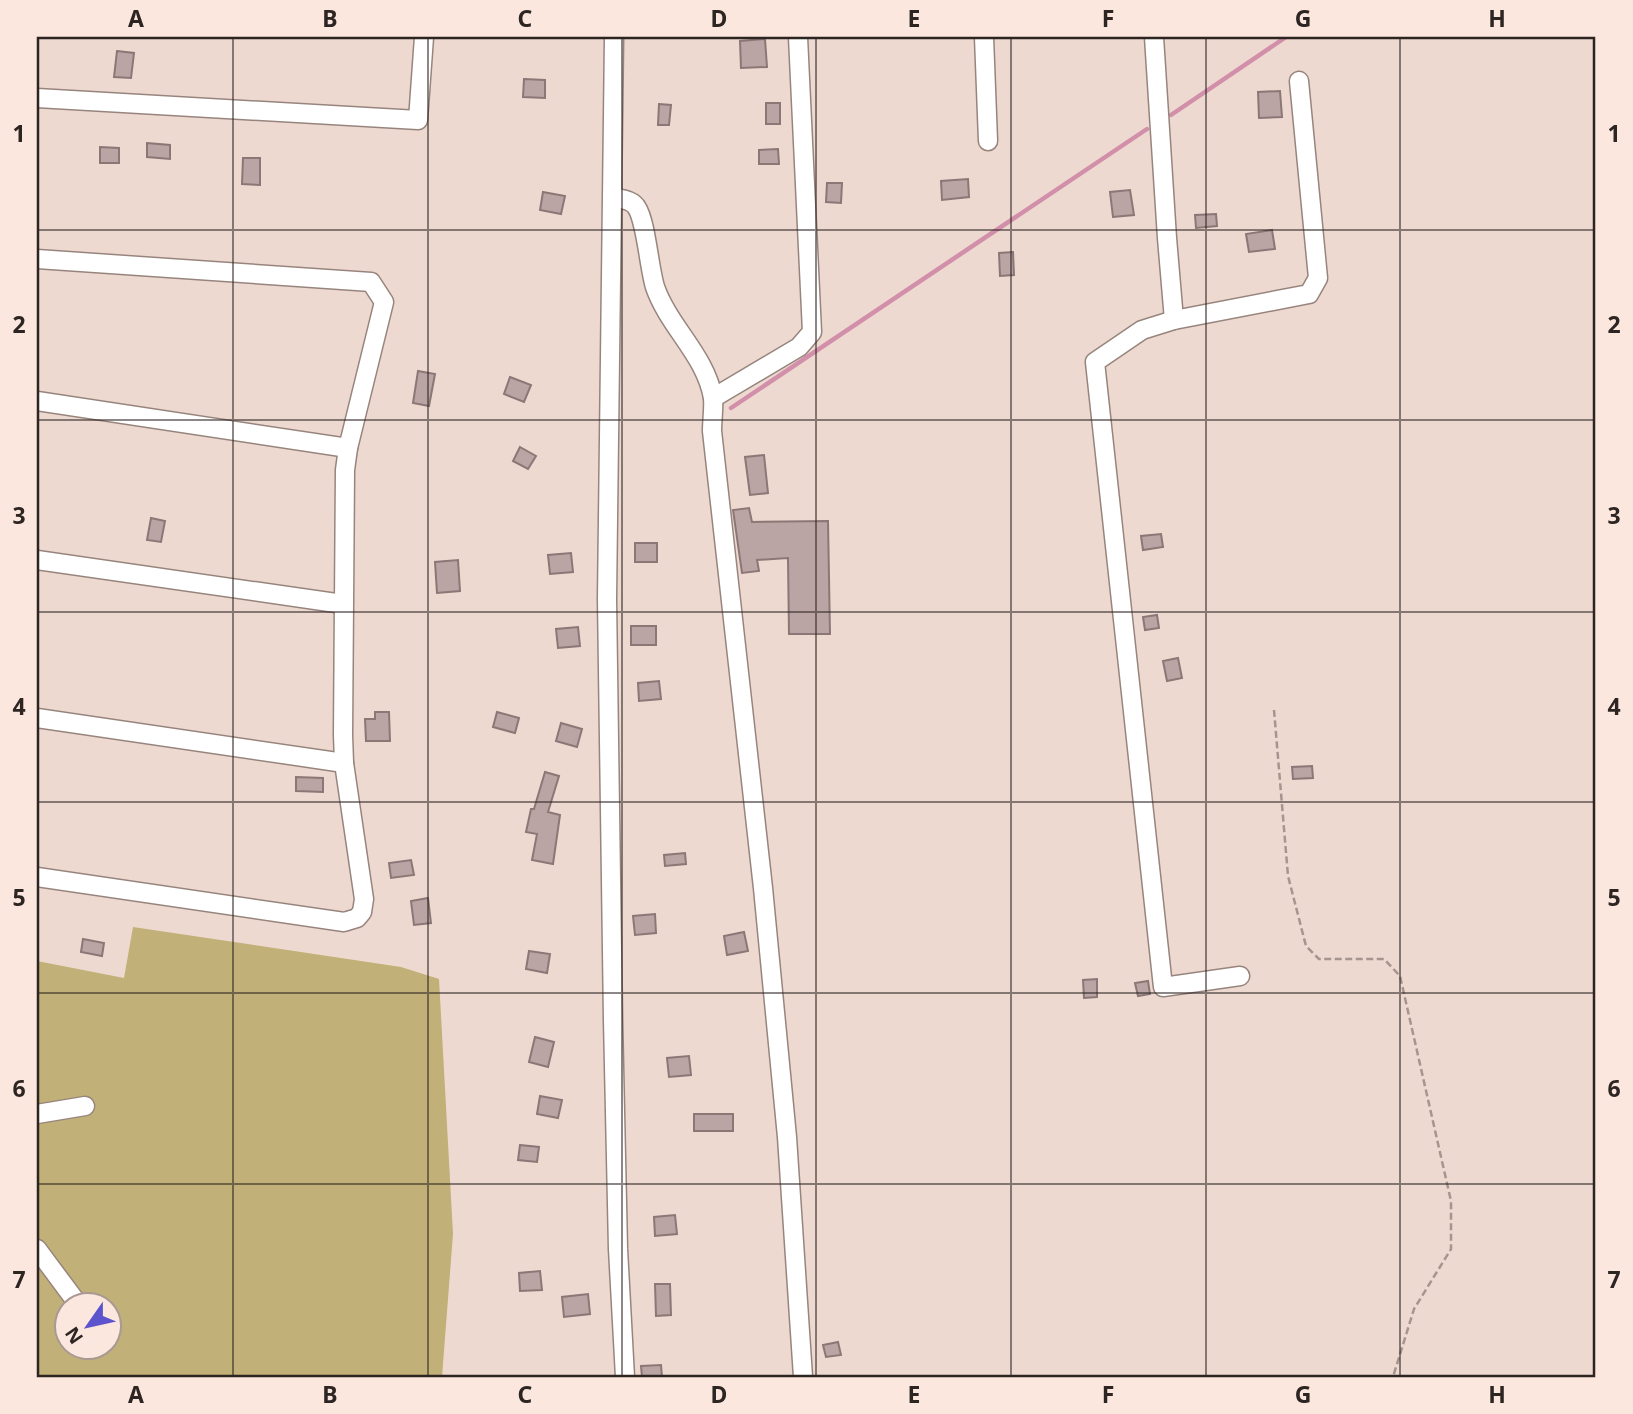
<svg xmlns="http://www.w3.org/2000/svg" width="1633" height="1414" viewBox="0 0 1633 1414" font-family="'Noto Sans',sans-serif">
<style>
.green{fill:#c1b077;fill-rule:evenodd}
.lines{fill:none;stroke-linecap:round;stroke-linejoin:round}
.stream{stroke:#d28fa9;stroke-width:4.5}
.building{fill:#bba4a4;stroke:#8b7776;stroke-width:2}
.minor-casing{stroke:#97857d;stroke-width:21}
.path{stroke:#a6958f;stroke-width:2.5;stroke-dasharray:7 3.5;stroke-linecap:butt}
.minor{stroke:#fff;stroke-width:18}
.grid{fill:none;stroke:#2d2522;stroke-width:2;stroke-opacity:0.55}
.neatline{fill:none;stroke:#2d2522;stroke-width:2.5}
.grid-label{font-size:23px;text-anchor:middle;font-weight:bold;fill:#2d2522}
</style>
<rect width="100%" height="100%" fill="#eed9d1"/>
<path class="green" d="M133,927L401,967L439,979L453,1234L442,1377H37V961L124,978ZM66,1306H108V1348H66Z"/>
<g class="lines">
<g class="stream">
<polyline points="1171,115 1286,37"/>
<polyline points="731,408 1147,129"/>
</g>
</g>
<g class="building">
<polygon points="765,39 767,67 741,68 740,41"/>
<polygon points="117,51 134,53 131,78 114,77"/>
<polygon points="524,79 545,80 545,98 523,97"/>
<polygon points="1280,91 1282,117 1259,118 1258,92"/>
<rect x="766" y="103" width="14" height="21"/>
<polygon points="659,104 671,105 669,125 658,125"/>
<polygon points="147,143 170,145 170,159 147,157"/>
<polygon points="100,147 119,148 119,163 100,163"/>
<polygon points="778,149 779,164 759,164 759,150"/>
<polygon points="243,158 260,158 260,185 242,184"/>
<polygon points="968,179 969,197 942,200 941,181"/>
<polygon points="827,183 842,183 841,203 826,202"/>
<polygon points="1130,190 1134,215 1113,217 1110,192"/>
<polygon points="543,192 565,196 561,214 540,210"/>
<polygon points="1216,214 1217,226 1196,228 1195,215"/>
<polygon points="1272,230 1275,249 1249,252 1246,234"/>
<polygon points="1013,252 1014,275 1000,276 999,253"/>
<polygon points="418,371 435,374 429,406 413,403"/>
<polygon points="510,377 531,385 524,402 504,394"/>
<polygon points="520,447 536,456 528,469 513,461"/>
<polygon points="764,455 768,493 750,495 745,457"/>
<polygon points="749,508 752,522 828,521 830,634 789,634 788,558 757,560 759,571 742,573 733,510"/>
<polygon points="151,518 165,521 161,542 147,540"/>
<polygon points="1161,534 1163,547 1143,550 1141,536"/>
<rect x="635" y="543" width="22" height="19"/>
<polygon points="571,553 573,572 550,574 548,555"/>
<polygon points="458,560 460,591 437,593 435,562"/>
<polygon points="1157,615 1159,628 1145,630 1143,617"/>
<rect x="631" y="626" width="25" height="19"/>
<polygon points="578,627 580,646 558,648 556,629"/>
<polygon points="1178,658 1182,678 1167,681 1163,661"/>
<polygon points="659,681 661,699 639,701 638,683"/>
<polygon points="375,712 389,712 390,741 366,741 365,719 375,719"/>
<polygon points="497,712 519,718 515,733 493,727"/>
<polygon points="561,723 582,729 577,747 556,741"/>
<polygon points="1312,766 1313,778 1293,779 1292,767"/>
<polygon points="545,772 559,776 548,812 560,815 553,864 532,860 537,834 526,832 531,809 534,809"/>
<polygon points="296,777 323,778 323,792 296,791"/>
<polygon points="685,853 686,864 665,866 664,855"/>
<polygon points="411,860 414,875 391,878 389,863"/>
<polygon points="428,898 431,923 414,925 411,901"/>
<polygon points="655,914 656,933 635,935 633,916"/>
<polygon points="744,932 748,951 727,955 724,936"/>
<polygon points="83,939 104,943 102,956 81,952"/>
<polygon points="529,951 550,954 547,973 526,969"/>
<polygon points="1097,979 1097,997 1084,998 1083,980"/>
<polygon points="1148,981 1150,994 1138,996 1135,983"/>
<polygon points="535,1037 554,1042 548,1067 529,1062"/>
<polygon points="689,1056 691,1075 669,1077 667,1058"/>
<polygon points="540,1096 562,1100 558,1118 537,1114"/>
<rect x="694" y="1114" width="39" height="17"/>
<polygon points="520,1145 539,1147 537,1162 518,1160"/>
<polygon points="675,1215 677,1234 655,1236 654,1217"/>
<polygon points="540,1271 542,1290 520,1291 519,1273"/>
<polygon points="655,1284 670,1284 671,1315 656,1316"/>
<polygon points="588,1294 590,1314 564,1317 562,1297"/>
<polygon points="838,1342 841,1355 826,1357 823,1345"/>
<polygon points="661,1365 662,1377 642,1377 641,1366"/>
</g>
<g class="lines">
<g class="minor-casing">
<g id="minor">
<polyline points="614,37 607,599 613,1020 618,1249 625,1377"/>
<polyline points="984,37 988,141"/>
<polyline points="1154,37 1167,238 1174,320"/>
<polyline points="37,98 418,120 424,37"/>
<path d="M613,197C621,199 633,200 637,208C646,222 649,267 655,287C669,327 706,356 713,398C714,408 712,420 712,431L763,888L787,1137L803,1377"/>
<polyline points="37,259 371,282 384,302 348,448 37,401"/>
<polyline points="713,398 799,347 812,332 798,37"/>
<polyline points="37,560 343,604"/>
<polyline points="37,718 344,763"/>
<polyline points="37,877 344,922 357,918 362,912 364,899 344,763 343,735 345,470 348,448"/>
<polyline points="1240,976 1163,987 1095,362 1142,330 1174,320 1309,294 1318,278 1299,81"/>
<polyline points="37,1114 85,1106"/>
<polyline points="37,1249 75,1300"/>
</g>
</g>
<polyline class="path" points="1274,710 1288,876 1306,946 1319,959 1384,959 1400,976 1451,1201 1451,1249 1414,1309 1393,1377"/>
<use href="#minor" class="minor"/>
</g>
<path class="grid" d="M233,37V1377M428,37V1377M622,37V1377M816,37V1377M1011,37V1377M1206,37V1377M1400,37V1377M37,230H1596M37,420H1596M37,612H1596M37,802H1596M37,993H1596M37,1184H1596"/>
<rect width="1633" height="1414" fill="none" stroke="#fce7de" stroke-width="77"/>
<g transform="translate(88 1326) rotate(236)"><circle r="33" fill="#fce7de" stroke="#a99993" stroke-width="2"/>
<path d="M0-5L12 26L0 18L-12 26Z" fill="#5c54cc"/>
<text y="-10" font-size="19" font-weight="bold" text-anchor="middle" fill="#2d2522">N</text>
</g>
<rect x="38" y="38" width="1556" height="1338" class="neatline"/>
<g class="grid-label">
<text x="136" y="27">A</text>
<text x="330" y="27">B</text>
<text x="525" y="27">C</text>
<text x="719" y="27">D</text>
<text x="914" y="27">E</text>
<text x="1108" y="27">F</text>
<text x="1303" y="27">G</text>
<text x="1497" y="27">H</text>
<text x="19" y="142">1</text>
<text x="1614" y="142">1</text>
<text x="19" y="333">2</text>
<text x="1614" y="333">2</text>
<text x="19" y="524">3</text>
<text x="1614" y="524">3</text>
<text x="19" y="715">4</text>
<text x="1614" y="715">4</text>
<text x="19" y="906">5</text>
<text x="1614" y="906">5</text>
<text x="19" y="1097">6</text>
<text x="1614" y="1097">6</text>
<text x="19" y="1288">7</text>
<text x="1614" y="1288">7</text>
<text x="136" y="1403">A</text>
<text x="330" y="1403">B</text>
<text x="525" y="1403">C</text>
<text x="719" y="1403">D</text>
<text x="914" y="1403">E</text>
<text x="1108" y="1403">F</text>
<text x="1303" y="1403">G</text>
<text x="1497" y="1403">H</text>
</g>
</svg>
